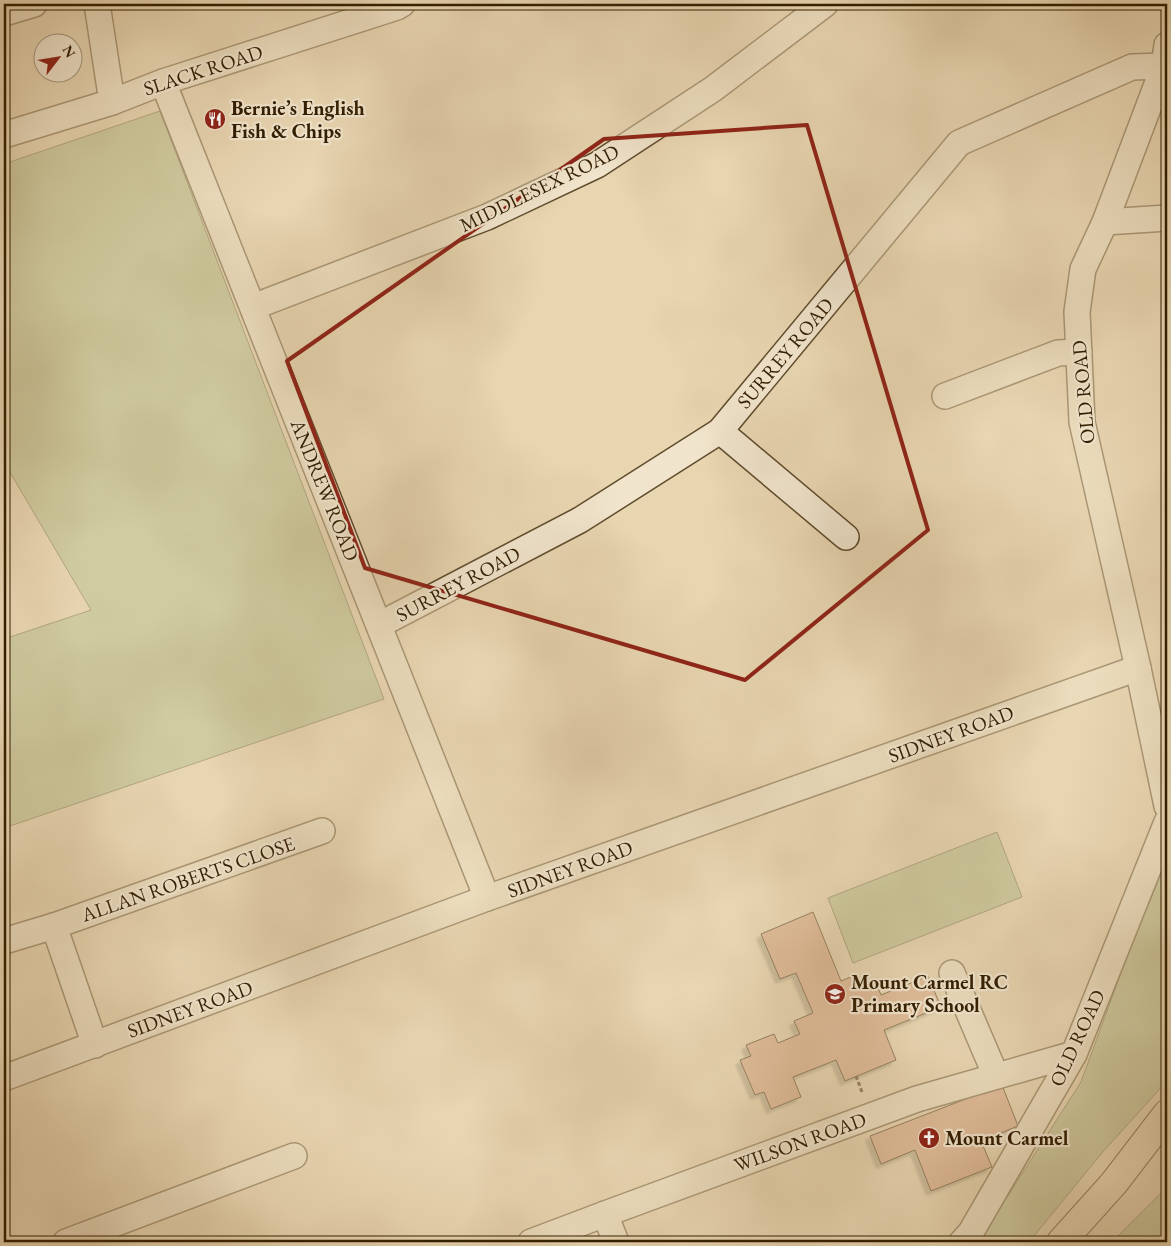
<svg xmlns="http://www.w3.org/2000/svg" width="1171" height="1246" viewBox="0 0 1171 1246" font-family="'EB Garamond',serif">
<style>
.green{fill:#b4be8d;stroke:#746e47}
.building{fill:#d79f7e;stroke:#331e01;filter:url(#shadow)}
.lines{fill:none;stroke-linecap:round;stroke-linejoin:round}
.minor-casing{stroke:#604c2d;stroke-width:28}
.major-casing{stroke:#331e01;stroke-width:30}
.path{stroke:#331e01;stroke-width:3;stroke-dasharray:4 2.5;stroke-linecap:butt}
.minor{stroke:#f0e4cc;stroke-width:25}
.major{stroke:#e8d6b1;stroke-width:28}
.marked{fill:none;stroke:#8f2418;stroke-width:4;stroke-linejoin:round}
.labels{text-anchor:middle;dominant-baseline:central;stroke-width:4.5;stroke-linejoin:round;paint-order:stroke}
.street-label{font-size:20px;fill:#331e01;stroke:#f0e4cc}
.poi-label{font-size:20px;font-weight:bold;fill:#331e01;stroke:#f0e4cc;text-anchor:start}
</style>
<defs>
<filter id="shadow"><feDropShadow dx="-4.5" dy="4.5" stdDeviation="1" flood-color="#0004"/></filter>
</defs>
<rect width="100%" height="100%" fill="#e8d6b1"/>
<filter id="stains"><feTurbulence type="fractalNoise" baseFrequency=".004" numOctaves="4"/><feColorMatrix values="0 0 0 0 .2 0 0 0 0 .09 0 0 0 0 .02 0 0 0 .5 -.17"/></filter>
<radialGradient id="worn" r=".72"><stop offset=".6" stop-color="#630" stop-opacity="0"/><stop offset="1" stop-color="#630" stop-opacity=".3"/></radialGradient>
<g class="green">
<polygon points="160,111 384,699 4,828 4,639 91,610 4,462 4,164"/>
<polygon points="997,832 1022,897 853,963 828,898"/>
<polygon points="1167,847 1167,1081 1101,1154 1029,1242 977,1242 984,1233 1081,1082"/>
<polygon points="1167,1187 1167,1242 1112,1242"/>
</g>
<g class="building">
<polygon points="813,912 841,981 858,974 863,986 875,981 881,995 928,976 941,1007 884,1030 896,1060 845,1081 836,1060 793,1077 801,1097 771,1109 764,1092 755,1095 740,1060 751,1056 746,1045 774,1034 778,1043 800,1034 794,1021 813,1013 796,973 780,979 761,934"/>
<polygon points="1002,1085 1018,1126 981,1141 992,1167 931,1191 915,1150 881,1164 870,1136"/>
</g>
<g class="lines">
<g class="minor-casing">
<g id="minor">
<polyline points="97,4 112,102"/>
<polyline points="4,13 34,4"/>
<polyline points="1167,45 1164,66 1105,222 1083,269 1077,312 1082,422 1138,668 1167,806"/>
<polyline points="163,82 487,898"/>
<polyline points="4,135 112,102 163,82 397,7 402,4"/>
<polyline points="1105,222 1167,218"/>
<polyline points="253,307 487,217 597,165 713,89 825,4"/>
<polyline points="945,396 1058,353 1079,352"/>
<polyline points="720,431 846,537"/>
<polyline points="379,625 580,520 720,431 959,143 1132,67 1164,66"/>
<polyline points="54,926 95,1045"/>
<polyline points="4,941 54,926 322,831"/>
<polyline points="952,973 996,1076"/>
<polyline points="4,1078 487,898 1138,668"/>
<polyline points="605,1214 616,1242"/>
<polyline points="66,1242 294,1156"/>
<polyline points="531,1242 605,1214 917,1099 1074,1054"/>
<polyline points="962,1242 971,1232 1074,1054 1167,822"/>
</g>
</g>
<g class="major-casing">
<polyline id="major" points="1061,1242 1114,1183 1167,1114"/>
</g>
<polyline class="path" points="856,1076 862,1092"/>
<use href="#minor" class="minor"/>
<use href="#major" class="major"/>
</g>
<path d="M0 0H1171V1246H0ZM807,125L928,530L745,680L365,568L287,361L604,139Z" fill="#e8d6b1" fill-opacity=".55" fill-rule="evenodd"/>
<path class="marked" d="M807,125L928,530L745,680L365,568L287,361L604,139Z"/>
<defs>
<g id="restaurant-disc" transform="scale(1.125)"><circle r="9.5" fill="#8f2418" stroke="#f0e4cc"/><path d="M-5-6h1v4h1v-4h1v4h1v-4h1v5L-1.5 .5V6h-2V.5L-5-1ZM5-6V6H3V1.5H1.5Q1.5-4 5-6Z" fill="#fff"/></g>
<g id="school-disc" transform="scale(1.125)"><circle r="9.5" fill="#8f2418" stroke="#f0e4cc"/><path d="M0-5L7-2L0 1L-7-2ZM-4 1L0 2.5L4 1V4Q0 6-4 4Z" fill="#fff"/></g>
<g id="church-disc" transform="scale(1.125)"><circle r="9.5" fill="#8f2418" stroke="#f0e4cc"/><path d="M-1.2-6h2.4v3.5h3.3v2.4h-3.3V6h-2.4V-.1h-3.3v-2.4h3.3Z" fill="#fff"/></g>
</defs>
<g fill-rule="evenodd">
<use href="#restaurant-disc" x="215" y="119"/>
<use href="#school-disc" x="835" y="994"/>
<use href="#church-disc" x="929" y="1138"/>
</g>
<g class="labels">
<g class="street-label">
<text transform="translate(203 70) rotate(-18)">SLACK ROAD</text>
<text transform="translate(539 188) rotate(-26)">MIDDLESEX ROAD</text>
<text transform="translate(785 353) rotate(-50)">SURREY ROAD</text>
<text transform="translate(1083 392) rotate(-95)">OLD ROAD</text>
<text transform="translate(325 490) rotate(68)">ANDREW ROAD</text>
<text transform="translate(458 584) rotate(-28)">SURREY ROAD</text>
<text transform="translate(951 734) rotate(-20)">SIDNEY ROAD</text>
<text transform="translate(570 869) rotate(-20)">SIDNEY ROAD</text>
<text transform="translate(188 879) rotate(-19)">ALLAN ROBERTS CLOSE</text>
<text transform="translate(190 1009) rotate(-20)">SIDNEY ROAD</text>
<text transform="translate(1077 1038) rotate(-65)">OLD ROAD</text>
<text transform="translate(800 1142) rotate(-20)">WILSON ROAD</text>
</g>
<g class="poi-label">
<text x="231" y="108">Bernie’s English<tspan x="231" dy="23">Fish &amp; Chips</tspan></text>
<text x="851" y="982">Mount Carmel RC<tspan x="851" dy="23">Primary School</tspan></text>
<text x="945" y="1138">Mount Carmel</text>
</g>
</g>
<rect width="1171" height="1246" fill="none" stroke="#e8d6b1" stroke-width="20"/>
<rect x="5" y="5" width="1161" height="1236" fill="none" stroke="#331e01" stroke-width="2.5"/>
<rect x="10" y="10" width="1151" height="1226" fill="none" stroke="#331e01"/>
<g transform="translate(58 58) rotate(59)"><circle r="24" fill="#f0e4cc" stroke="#a4957b"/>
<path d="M0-4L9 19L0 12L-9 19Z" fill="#8f2418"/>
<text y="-8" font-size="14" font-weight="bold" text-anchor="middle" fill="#331e01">N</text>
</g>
<rect width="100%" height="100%" filter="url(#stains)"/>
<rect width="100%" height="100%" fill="url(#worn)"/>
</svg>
